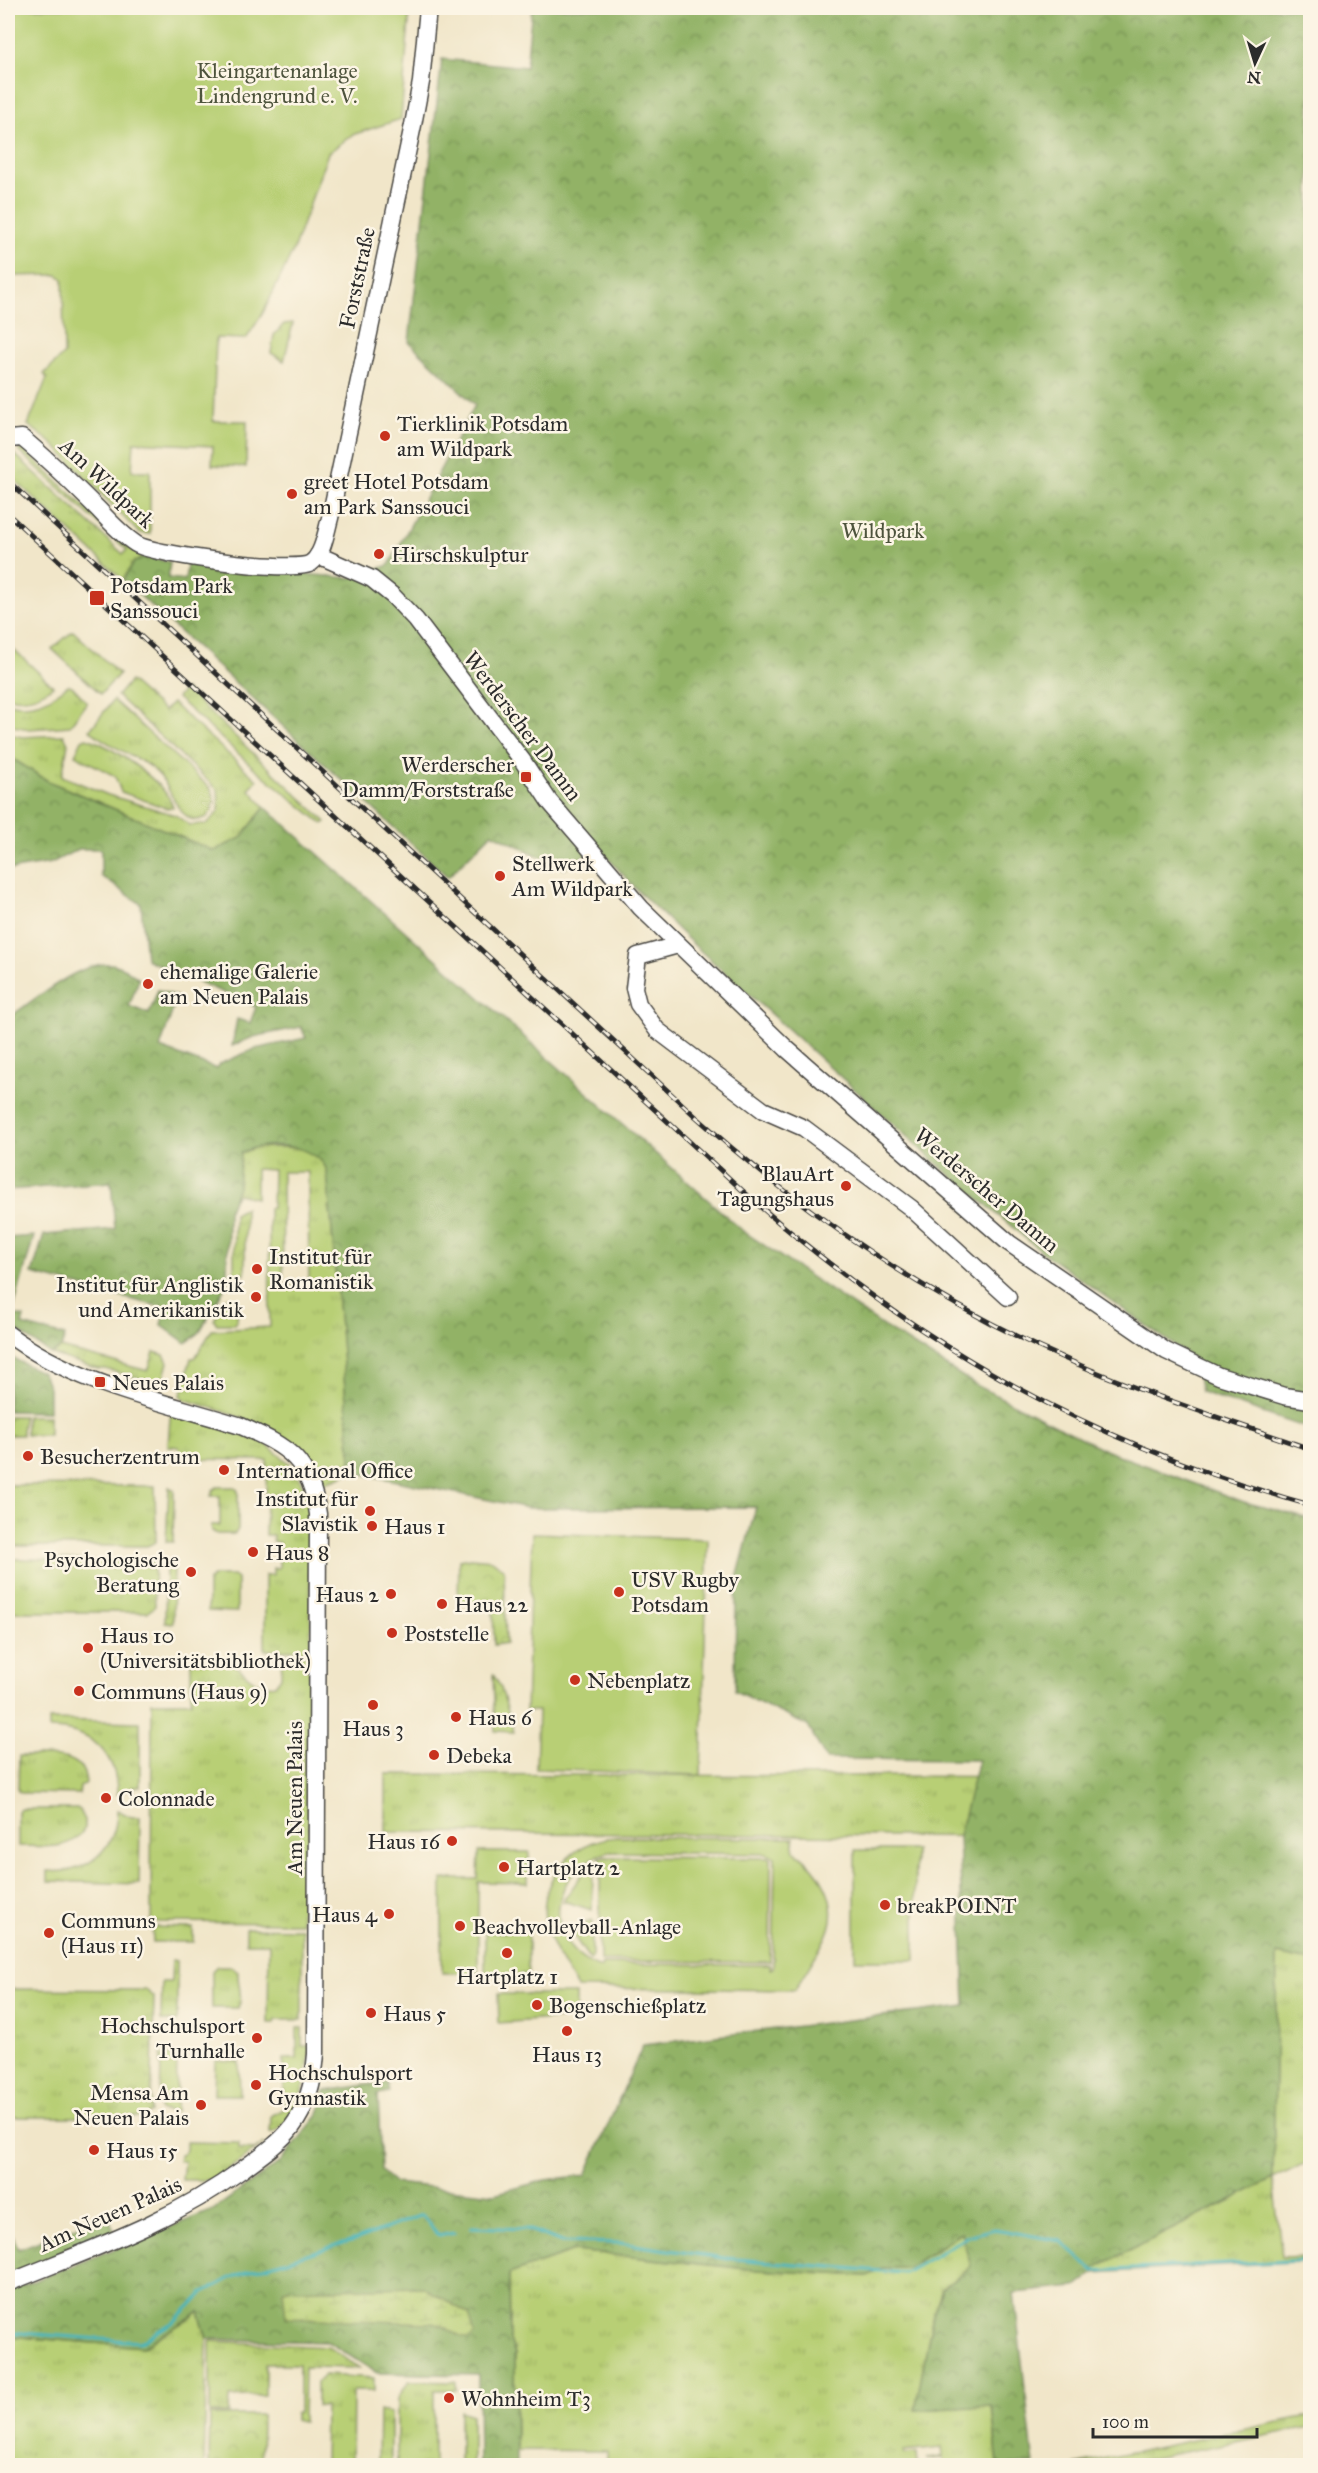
<svg xmlns="http://www.w3.org/2000/svg" width="1318" height="2473" viewBox="0 0 1318 2473" font-family="'IM FELL Great Primer',serif">
<style>
.grass{fill:url(#grass-tufts);stroke:#727d50;stroke-width:1.5;fill-rule:evenodd}
.forest{fill:url(#forest-crowns);stroke:#5e6e48;stroke-width:1.5}
.wetland{fill:url(#wetland-marsh);stroke:#727d50;stroke-width:1.5}
.park{fill:url(#park-crowns);stroke:#727d50;stroke-width:1.5}
.garden{fill:#b8cf74;stroke:#727d50;stroke-width:1.5;fill-rule:evenodd}
.lines{fill:none;stroke-linecap:round;stroke-linejoin:round}
.stream{stroke:#46b6be;stroke-width:3}
.minor-casing{stroke:#494743;stroke-width:19}
.minor{stroke:#fff;stroke-width:16}
.rail-casing{stroke:#2b2b2b;stroke-width:5}
.rail{stroke:#fcf5e5;stroke-width:3;stroke-dasharray:9;stroke-linecap:butt}
.poi-dot{fill:#c8321e;stroke:#fcf5e5;stroke-width:2}
.labels{text-anchor:middle;dominant-baseline:central;stroke-width:5;stroke-linejoin:round;paint-order:stroke}
.park-label{font-size:22px;fill:#4e543d;stroke:#fcf5e5}
.street-label{font-size:22px;fill:#2b2b2b;stroke:#fcf5e5}
.poi-label{font-size:22px;fill:#2b2b2b;stroke:#fcf5e5;text-anchor:start}
</style>
<defs>
<pattern id="grass-tufts" width="24" height="20" patternUnits="userSpaceOnUse" patternTransform="scale(1.5)"><rect width="24" height="20" fill="#b8cf74"/><path d="M3 7l-1-3M5 7V3M7 7l1-3M15 17l-1-3M17 17v-4M19 17l1-3" fill="none" stroke="#9eb265"/></pattern>
<pattern id="forest-crowns" width="20" height="18" patternUnits="userSpaceOnUse" patternTransform="scale(1.5)"><rect width="20" height="18" fill="#92b266"/><path d="M2 6a3 3 0 1 1 6 0M12 15a3 3 0 1 1 6 0" fill="none" stroke="#779154"/></pattern>
<pattern id="wetland-marsh" width="20" height="14" patternUnits="userSpaceOnUse" patternTransform="scale(1.5)"><rect width="20" height="14" fill="#b8cf74"/><path d="M1 5h8M5 5V1M11 12h8M15 12V8" fill="none" stroke="#9eb265"/></pattern>
<pattern id="park-crowns" width="20" height="18" patternUnits="userSpaceOnUse" patternTransform="scale(1.5)"><rect width="20" height="18" fill="#b8cf74"/><path d="M2 6a3 3 0 1 1 6 0M12 15a3 3 0 1 1 6 0" fill="none" stroke="#9eb265"/></pattern>
</defs>
<rect width="100%" height="100%" fill="#fcf5e5"/>
<filter id="ink" filterUnits="userSpaceOnUse"><feTurbulence type="fractalNoise" baseFrequency=".0167" numOctaves="2"/><feDisplacementMap in="SourceGraphic" scale="12" xChannelSelector="R" yChannelSelector="G"/><feConvolveMatrix kernelMatrix="1 2 1 2 8 2 1 2 1" color-interpolation-filters="sRGB"/></filter>
<filter id="wash" filterUnits="userSpaceOnUse"><feTurbulence type="fractalNoise" baseFrequency=".008" numOctaves="4" result="noise"/><feDisplacementMap in="SourceGraphic" scale="24" xChannelSelector="R" yChannelSelector="G"/><feGaussianBlur stdDeviation="1.35" result="paint"/><feColorMatrix in="noise" values="0 0 0 0 0 0 0 0 0 0 0 0 0 0 0 0 0 1.4 0 .05"/><feComposite in="paint" operator="in"/></filter>
<g filter="url(#wash)">
<rect width="100%" height="100%" fill="#f1e6c9"/>
<g class="grass">
<polygon points="22,448 129,548 144,557 133,563 123,580 8,474 9,449 123,554 127,550 18,450"/>
<polygon points="73,631 113,668 113,671 115,670 119,674 101,694 52,649"/>
<path d="M8,644L53,686C39,697 25,701 8,697Z"/>
<polygon points="130,681 164,711 172,703 257,780 249,789 265,807 241,838 214,851 48,781 8,756 8,734 22,737 64,735 68,743 62,776 108,795 175,815 190,825 207,824 219,811 218,790 117,696"/>
<path d="M68,685L72,686L87,702L70,726L29,729L8,725V703C33,709 49,701 68,685Z"/>
<polygon points="185,689 326,822 323,824 253,767 177,698"/>
<path d="M113,700L209,787C217,797 215,808 207,817C181,831 173,791 160,776C142,756 110,749 90,730Z"/>
<path d="M86,738C107,742 168,784 173,807L166,808L121,792L115,776L75,755L82,740Z"/>
<path d="M276,1147C297,1147 320,1148 327,1171L352,1472L319,1485C283,1424 248,1420 184,1399L181,1395L191,1358H195L212,1330L270,1327L269,1208H272L273,1170L256,1169V1198L238,1194L233,1198L241,1153L254,1148ZM282,1172H308L309,1286H283Z"/>
<polygon points="245,1208 245,1274 234,1274 234,1214"/>
<polygon points="227,1297 231,1298 238,1308 237,1320 234,1324 217,1324 214,1320"/>
<polygon points="61,1348 148,1371 154,1352 164,1355 168,1362 162,1384 105,1369 98,1369 51,1354"/>
<polygon points="174,1412 263,1442 294,1467 310,1501 311,1650 265,1650 265,1575 273,1575 273,1568 279,1568 279,1542 273,1542 273,1535 265,1535 267,1460 181,1459 179,1447 168,1446 170,1418"/>
<polygon points="8,1416 23,1416 22,1435 8,1435"/>
<rect x="26" y="1416" width="23" height="19"/>
<polygon points="8,1485 155,1486 156,1542 147,1546 8,1546"/>
<polygon points="169,1487 174,1490 173,1542 166,1542"/>
<polygon points="217,1487 235,1487 238,1491 238,1529 235,1534 217,1534 212,1531 211,1525 220,1525 220,1496 211,1496 213,1490"/>
<polygon points="8,1559 154,1561 155,1606 148,1612 8,1612"/>
<polygon points="166,1567 174,1567 173,1623 165,1622"/>
<polygon points="214,1576 233,1576 237,1579 237,1612 208,1611 208,1581"/>
<path d="M282,1655H310L309,1888H301V1923L151,1922L152,1702H191V1662H232C245,1673 257,1689 275,1685L281,1677Z"/>
<path d="M49,1720L140,1722V1787H132L117,1794C117,1753 91,1729 49,1729Z"/>
<path d="M19,1756C43,1757 84,1749 86,1783L80,1787L79,1794L22,1793L18,1791Z"/>
<polygon points="386,1774 1310,1778 1310,1839 386,1832"/>
<path d="M21,1809H79L85,1820V1828C72,1852 42,1846 18,1846V1811Z"/>
<path d="M117,1810L131,1817H140L139,1884L48,1881V1871C89,1875 117,1847 117,1810Z"/>
<polygon points="152,1927 193,1928 193,1942 153,1942"/>
<polygon points="246,1928 302,1929 302,2020 276,2020 275,2023 268,2023 269,1943 246,1943"/>
<polygon points="1277,1954 1310,1961 1310,2161 1273,2179 1282,2257 1310,2256 1310,2261 1094,2273 1094,2268 1273,2179"/>
<polygon points="172,1960 177,1961 177,2021 161,2021 162,1982 171,1982"/>
<path d="M217,1966H230L238,1972C237,1984 244,1997 238,2008H212V1971Z"/>
<polygon points="8,1989 146,1990 154,1997 151,2112 142,2117 8,2117"/>
<path d="M297,2028H302V2046H311C306,2075 301,2122 270,2133L271,2116L284,2109V2059H297Z"/>
<polygon points="161,2055 177,2055 176,2112 160,2110"/>
<polygon points="215,2061 239,2062 240,2095 214,2095"/>
<polygon points="186,2142 239,2143 239,2149 255,2150 264,2144 213,2180 182,2180 184,2161 178,2161 179,2156 186,2150"/>
<polygon points="961,2232 971,2266 942,2289 933,2315 916,2410 992,2406 998,2465 944,2465 943,2458 928,2460 928,2458 943,2456 942,2447 903,2451 904,2454 917,2453 918,2465 914,2466 607,2466 607,2451 516,2450 515,2354 510,2340 509,2274 574,2251 759,2270 867,2276 881,2268 907,2268"/>
<polygon points="199,2312 207,2339 204,2465 8,2466 8,2336 143,2347"/>
<polygon points="210,2341 328,2347 359,2368 304,2367 303,2422 295,2421 295,2413 299,2413 299,2364 265,2364 265,2395 230,2397 229,2413 210,2413"/>
<polygon points="325,2375 374,2378 374,2391 353,2391 352,2465 324,2465 325,2406 317,2406 317,2382"/>
<polygon points="409,2381 456,2382 456,2390 434,2390 434,2465 397,2466 397,2399"/>
<polygon points="379,2411 391,2413 391,2465 378,2465"/>
<polygon points="460,2411 472,2415 472,2465 460,2465"/>
<polygon points="1303,2417 1310,2417 1310,2427 1119,2465 1074,2465"/>
</g>
<g class="forest">
<polygon points="532,8 1310,8 1310,1429 1201,1392 1195,1360 1042,1252 943,1169 694,945 636,889 597,846 565,869 492,833 448,877 123,580 133,563 144,557 170,562 168,578 185,580 187,564 350,578 389,565 475,405 409,342 442,59 526,67"/>
<path d="M8,756L48,781L214,851L241,838L265,807L743,1231L886,1328L976,1385L1107,1451L1244,1502L1310,1519V1961L1277,1954L1273,2179L1094,2268V2273L1076,2287L1014,2293L1034,2465H998L992,2406L915,2410L933,2315L942,2289L971,2266L961,2233L907,2268H882L867,2276L759,2270L574,2251L509,2274L510,2340L515,2354L516,2465H479L478,2375L377,2373L328,2342L207,2339L199,2312L143,2347L8,2336V2392V2291L213,2210L281,2161L319,2114L325,2091L387,2082L389,2092L378,2094L381,2171L395,2183L494,2194L546,2180L586,2175L643,2045L965,2006L959,1835L978,1760L826,1759L808,1726L735,1691L736,1582L756,1507L528,1508L352,1472L327,1171C318,1143 264,1140 241,1153L238,1187L228,1212L227,1283L199,1333L186,1343L161,1325L165,1308L32,1274L44,1235L115,1229L111,1182L8,1190V1018C34,1001 88,953 119,966C126,968 133,975 139,979L129,1006L149,1014L158,990L177,997L160,1048L217,1069L219,1064L255,1049L306,1038L301,1027L253,1037L232,1046L237,1019L250,1023L256,1007L146,959L141,904L101,876V849H79L51,863L8,870Z"/>
<polygon points="34,1236 12,1314 24,1317 22,1325 65,1336 61,1348 51,1354 8,1324 8,1238"/>
<polygon points="8,1356 43,1373 49,1388 49,1412 8,1411"/>
<polygon points="107,2215 116,2235 8,2275 8,2227 19,2249"/>
</g>
<path class="wetland" d="M423,2287L469,2314L475,2334L469,2339C455,2336 447,2325 432,2323L286,2318L283,2290Z"/>
<g class="park">
<polygon points="293,323 284,361 271,353 274,335 284,324"/>
<polygon points="471,1558 492,1560 504,1569 506,1643 494,1645 493,1604 458,1602 459,1560"/>
<polygon points="493,1674 501,1688 514,1732 495,1731"/>
<polygon points="210,2415 262,2415 261,2465 209,2465"/>
</g>
<g class="garden">
<polygon points="8,8 410,8 401,119 352,135 328,153 293,251 263,313 246,339 216,338 213,421 247,421 246,467 212,465 213,446 134,442 132,471 150,471 150,534 139,533 53,444 28,425 47,378 44,374 64,354 63,279 58,275 8,276"/>
<polygon points="532,1533 708,1539 701,1775 536,1769 538,1711 526,1711"/>
<path d="M617,1837L794,1838V1851C820,1868 841,1902 827,1934C819,1953 805,1972 795,1990L577,1988C567,1970 553,1951 547,1931C534,1883 570,1840 617,1837ZM609,1852L766,1854L775,1857L773,1968L770,1969V1965L602,1964L601,1968C539,1947 548,1867 609,1852Z"/>
<rect x="855" y="1850" width="60" height="110"/>
<polygon points="479,1852 529,1852 528,1883 478,1882 478,1973 442,1973 442,1879 478,1879"/>
<polygon points="600,1857 771,1858 770,1962 600,1961"/>
<polygon points="590,1863 593,1868 592,1910 563,1901"/>
<polygon points="592,1921 592,1955 590,1960 569,1929"/>
<polygon points="485,1932 528,1932 528,1974 485,1973"/>
<polygon points="498,1994 576,1994 576,2017 499,2023"/>
</g>
<g class="lines">
<g class="stream">
<polyline points="471,2227 527,2229 562,2242 620,2243 724,2258 905,2273 968,2236 995,2229 1061,2241 1094,2271 1310,2260"/>
<polyline points="8,2332 140,2342 175,2321 204,2292 237,2275 357,2239 422,2215 439,2236 454,2233"/>
</g>
</g>
</g>
<g filter="url(#ink)">
<g class="lines">
<g class="minor-casing">
<g id="minor">
<path d="M8,439L22,438C49,460 74,485 99,510C110,522 122,535 136,544C154,555 296,574 311,563C323,555 326,532 330,518L413,125L421,82L428,8"/>
<polyline points="318,555 372,579 393,596 416,620 522,760 549,801 641,908 787,1049 1009,1243 1166,1351 1219,1376 1284,1396 1310,1400"/>
<polyline points="678,945 638,956 634,988 638,1004 657,1030 763,1110 804,1128 911,1208 1008,1297"/>
<path d="M8,1334C75,1385 162,1401 241,1426C289,1447 310,1460 318,1514L316,2054C314,2080 308,2106 292,2127C279,2144 259,2157 243,2169C169,2223 91,2249 8,2283"/>
</g>
</g>
<use href="#minor" class="minor"/>
<g class="rail-casing">
<g id="rail">
<path d="M8,481L694,1115C804,1214 932,1301 1068,1360C1147,1395 1229,1421 1310,1449"/>
<path d="M8,514L755,1202C923,1349 1095,1445 1310,1505"/>
</g>
</g>
<use href="#rail" class="rail"/>
</g>
</g>
<g class="poi-dot">
<circle cx="385" cy="436" r="6"/>
<circle cx="292" cy="494" r="6"/>
<circle cx="379" cy="554" r="6"/>
<rect x="89" y="590" width="16" height="16" rx="3"/>
<rect x="520" y="771" width="12" height="12" rx="3"/>
<circle cx="500" cy="876" r="6"/>
<circle cx="148" cy="984" r="6"/>
<circle cx="846" cy="1186" r="6"/>
<circle cx="257" cy="1269" r="6"/>
<circle cx="256" cy="1297" r="6"/>
<rect x="94" y="1376" width="12" height="12" rx="3"/>
<circle cx="28" cy="1456" r="6"/>
<circle cx="224" cy="1470" r="6"/>
<circle cx="370" cy="1511" r="6"/>
<circle cx="372" cy="1526" r="6"/>
<circle cx="253" cy="1552" r="6"/>
<circle cx="191" cy="1572" r="6"/>
<circle cx="619" cy="1592" r="6"/>
<circle cx="391" cy="1594" r="6"/>
<circle cx="442" cy="1604" r="6"/>
<circle cx="392" cy="1633" r="6"/>
<circle cx="88" cy="1648" r="6"/>
<circle cx="575" cy="1680" r="6"/>
<circle cx="79" cy="1691" r="6"/>
<circle cx="373" cy="1705" r="6"/>
<circle cx="456" cy="1717" r="6"/>
<circle cx="434" cy="1755" r="6"/>
<circle cx="106" cy="1798" r="6"/>
<circle cx="452" cy="1841" r="6"/>
<circle cx="504" cy="1867" r="6"/>
<circle cx="885" cy="1905" r="6"/>
<circle cx="389" cy="1914" r="6"/>
<circle cx="460" cy="1926" r="6"/>
<circle cx="49" cy="1933" r="6"/>
<circle cx="507" cy="1953" r="6"/>
<circle cx="537" cy="2005" r="6"/>
<circle cx="371" cy="2013" r="6"/>
<circle cx="567" cy="2031" r="6"/>
<circle cx="257" cy="2038" r="6"/>
<circle cx="256" cy="2085" r="6"/>
<circle cx="201" cy="2105" r="6"/>
<circle cx="94" cy="2150" r="6"/>
<circle cx="449" cy="2398" r="6"/>
</g>
<g class="labels">
<g class="park-label">
<text x="277" y="70">Kleingartenanlage<tspan x="277" dy="25">Lindengrund e. V.</tspan></text>
<text x="883" y="530">Wildpark</text>
</g>
<g class="street-label">
<text transform="translate(357 278) rotate(-78)">Forststraße</text>
<text transform="translate(107 483) rotate(43)">Am Wildpark</text>
<text transform="translate(523 726) rotate(53)">Werderscher Damm</text>
<text transform="translate(987 1190) rotate(40)">Werderscher Damm</text>
<text transform="translate(294 1798) rotate(-90)">Am Neuen Palais</text>
<text transform="translate(110 2214) rotate(-24)">Am Neuen Palais</text>
</g>
<g class="poi-label">
<text x="397" y="423">Tierklinik Potsdam<tspan x="397" dy="25">am Wildpark</tspan></text>
<text x="304" y="481">greet Hotel Potsdam<tspan x="304" dy="25">am Park Sanssouci</tspan></text>
<text x="391" y="554">Hirschskulptur</text>
<text x="110" y="585">Potsdam Park<tspan x="110" dy="25">Sanssouci</tspan></text>
<text x="514" y="764" text-anchor="end">Werderscher<tspan x="514" dy="25">Damm/Forststraße</tspan></text>
<text x="512" y="863">Stellwerk<tspan x="512" dy="25">Am Wildpark</tspan></text>
<text x="160" y="971">ehemalige Galerie<tspan x="160" dy="25">am Neuen Palais</tspan></text>
<text x="834" y="1173" text-anchor="end">BlauArt<tspan x="834" dy="25">Tagungshaus</tspan></text>
<text x="269" y="1256">Institut für<tspan x="269" dy="25">Romanistik</tspan></text>
<text x="244" y="1284" text-anchor="end">Institut für Anglistik<tspan x="244" dy="25">und Amerikanistik</tspan></text>
<text x="112" y="1382">Neues Palais</text>
<text x="40" y="1456">Besucherzentrum</text>
<text x="236" y="1470">International Office</text>
<text x="358" y="1498" text-anchor="end">Institut für<tspan x="358" dy="25">Slavistik</tspan></text>
<text x="384" y="1526">Haus 1</text>
<text x="265" y="1552">Haus 8</text>
<text x="179" y="1559" text-anchor="end">Psychologische<tspan x="179" dy="25">Beratung</tspan></text>
<text x="631" y="1579">USV Rugby<tspan x="631" dy="25">Potsdam</tspan></text>
<text x="379" y="1594" text-anchor="end">Haus 2</text>
<text x="454" y="1604">Haus 22</text>
<text x="404" y="1633">Poststelle</text>
<text x="100" y="1635">Haus 10<tspan x="100" dy="25">(Universitätsbibliothek)</tspan></text>
<text x="587" y="1680">Nebenplatz</text>
<text x="91" y="1691">Communs (Haus 9)</text>
<text x="468" y="1717">Haus 6</text>
<text x="373" y="1728" text-anchor="middle">Haus 3</text>
<text x="446" y="1755">Debeka</text>
<text x="118" y="1798">Colonnade</text>
<text x="440" y="1841" text-anchor="end">Haus 16</text>
<text x="516" y="1867">Hartplatz 2</text>
<text x="897" y="1905">breakPOINT</text>
<text x="377" y="1914" text-anchor="end">Haus 4</text>
<text x="61" y="1920">Communs<tspan x="61" dy="25">(Haus 11)</tspan></text>
<text x="472" y="1926">Beachvolleyball-Anlage</text>
<text x="507" y="1976" text-anchor="middle">Hartplatz 1</text>
<text x="549" y="2005">Bogenschießplatz</text>
<text x="383" y="2013">Haus 5</text>
<text x="245" y="2025" text-anchor="end">Hochschulsport<tspan x="245" dy="25">Turnhalle</tspan></text>
<text x="567" y="2054" text-anchor="middle">Haus 13</text>
<text x="268" y="2072">Hochschulsport<tspan x="268" dy="25">Gymnastik</tspan></text>
<text x="189" y="2092" text-anchor="end">Mensa Am<tspan x="189" dy="25">Neuen Palais</tspan></text>
<text x="106" y="2150">Haus 15</text>
<text x="461" y="2398">Wohnheim T3</text>
</g>
</g>
<rect width="1318" height="2473" fill="none" stroke="#fcf5e5" stroke-width="30"/>
<g transform="translate(1255 63) rotate(184)" stroke="#fcf5e5" stroke-width="4.5" paint-order="stroke">
<path d="M0-4.5L10 22L0 15L-10 22Z" fill="#2b2b2b"/>
<text y="-9" font-size="16" font-weight="bold" text-anchor="middle" fill="#2b2b2b">N</text>
</g>
<path d="M1093 2428v9h164v-9" fill="none" stroke="#2b2b2b" stroke-width="3"/>
<text x="1102" y="2428" font-size="18" fill="#2b2b2b" stroke="#fcf5e5" stroke-width="4.5" paint-order="stroke">100 m</text>
</svg>
